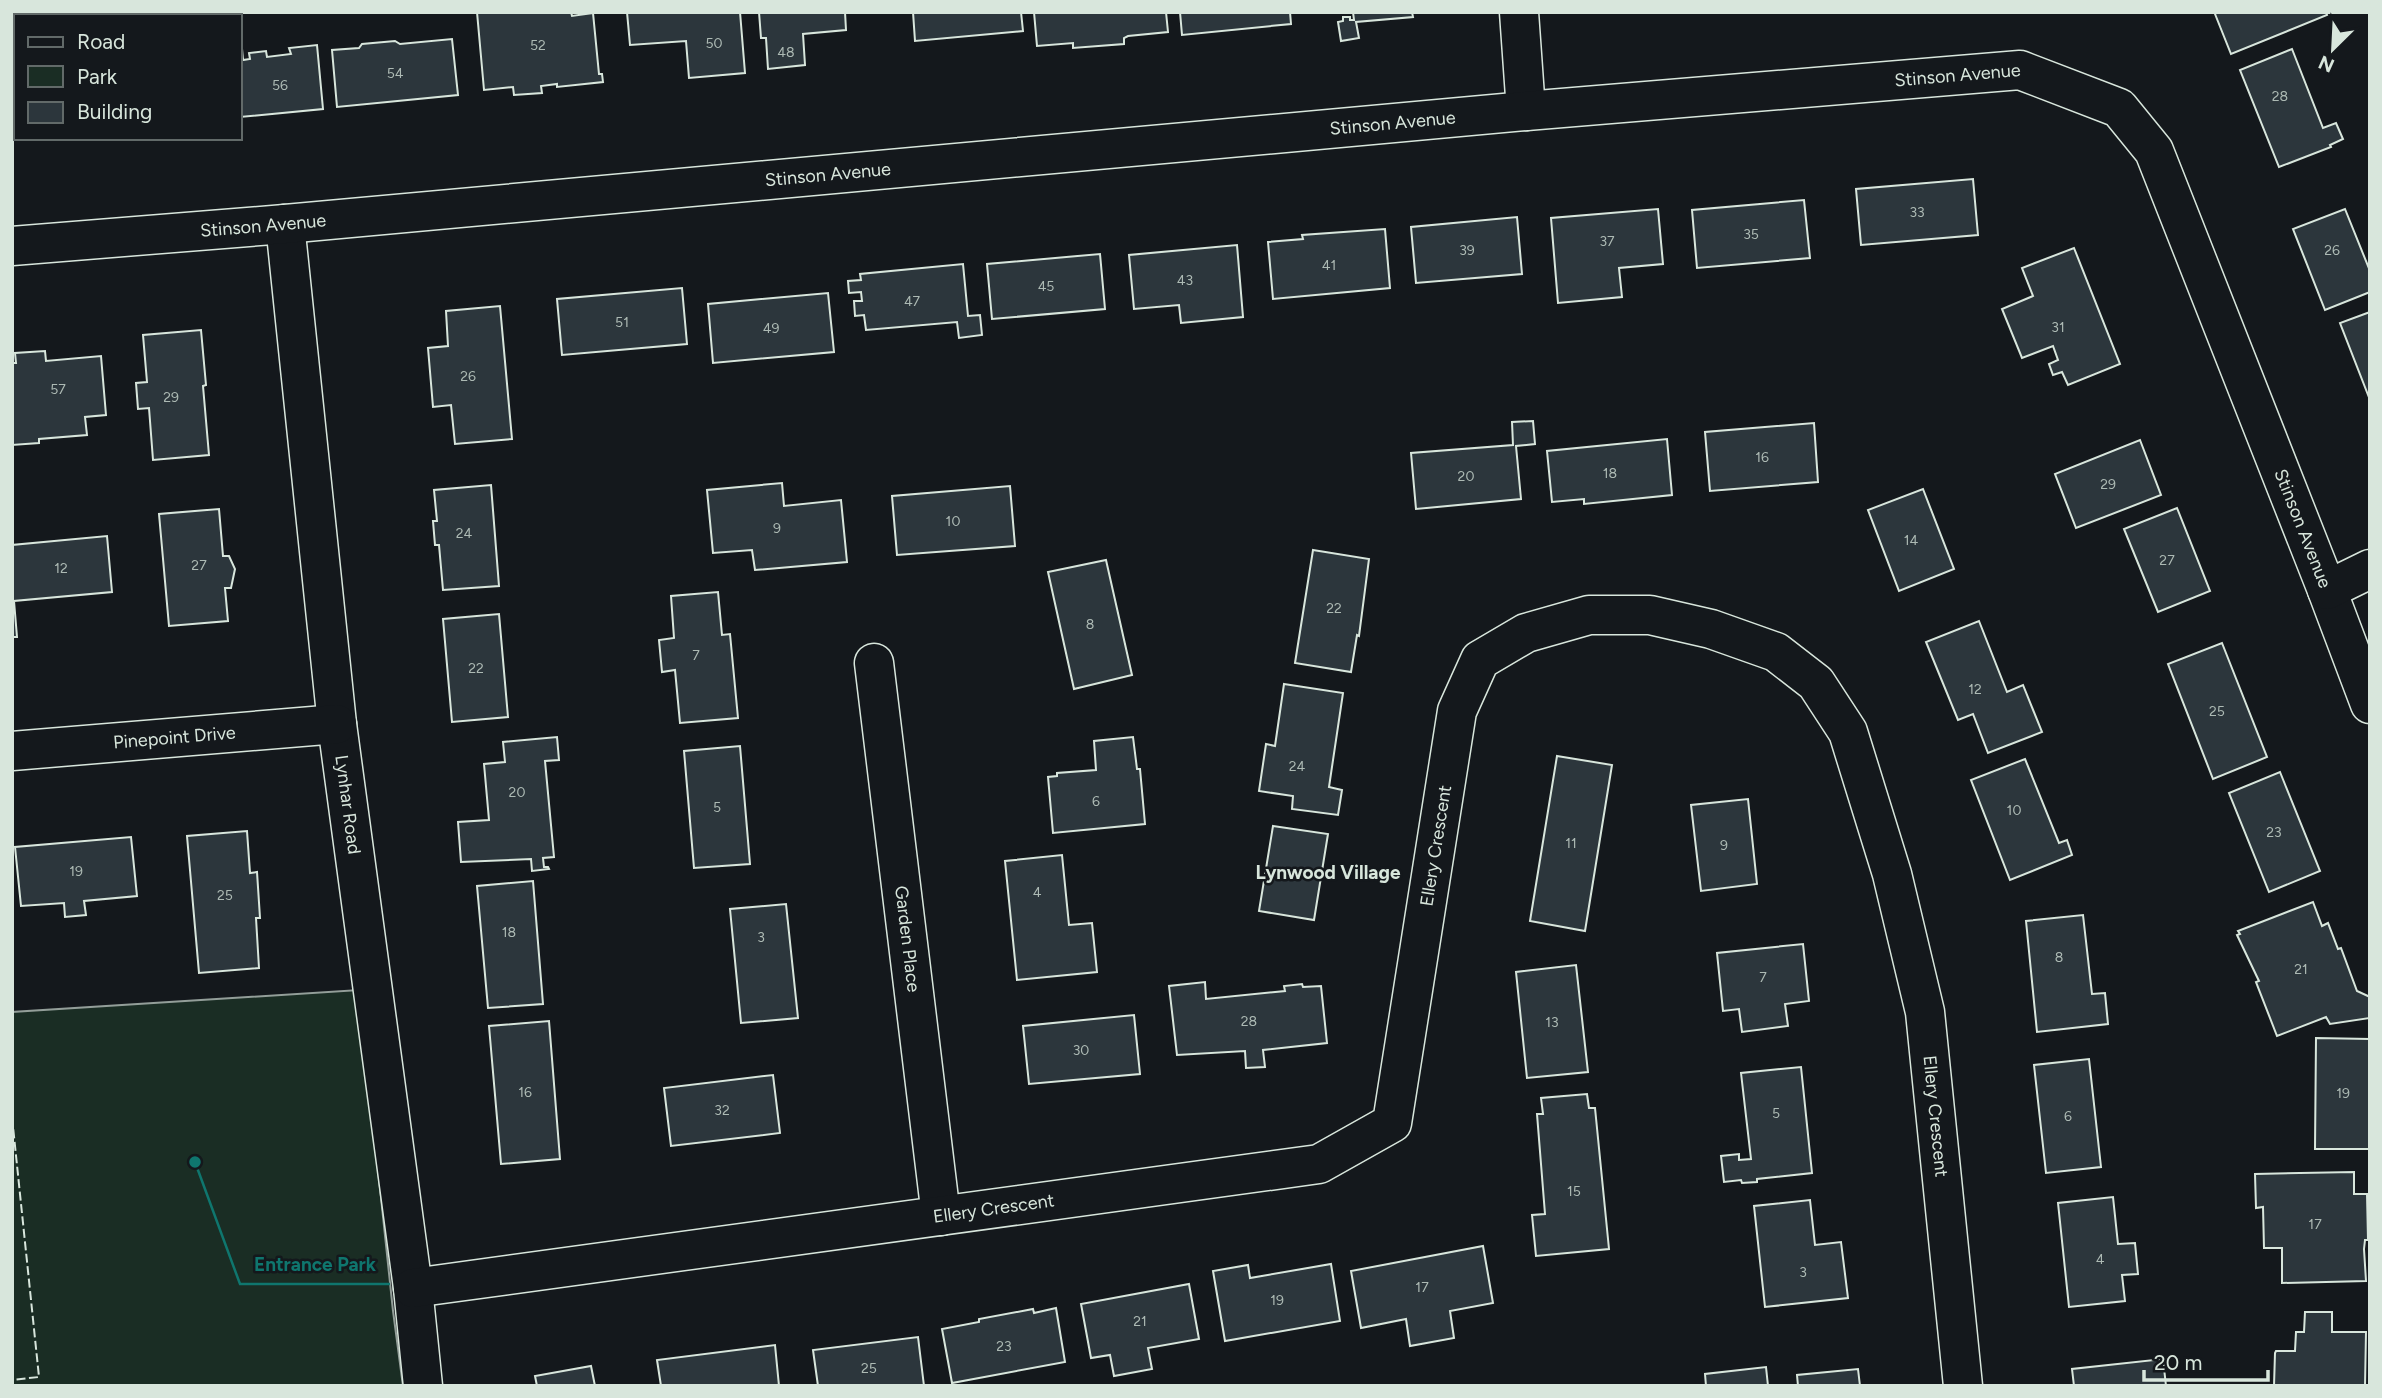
<svg xmlns="http://www.w3.org/2000/svg" width="2382" height="1398" viewBox="0 0 2382 1398" font-family="Figtree,sans-serif">
<style>
.green{fill:#1a2d24;stroke:#939e99;stroke-width:2}
.building{fill:#2c363c;stroke:#d8e6dc;stroke-width:2}
.lines{fill:none;stroke-linecap:round;stroke-linejoin:round}
.minor-casing{stroke:#d8e6dc;stroke-width:41}
.minor{stroke:#14181c;stroke-width:38}
.fence{stroke:#d8e6dc;stroke-width:2;stroke-dasharray:9 3.5;stroke-linecap:butt}
.labels{text-anchor:middle;dominant-baseline:central;stroke-width:5;stroke-linejoin:round;paint-order:stroke}
.number-label{font-size:14px;fill:#adbab4}
.street-label{font-size:18px;fill:#d8e6dc;stroke:#14181c}
.neighbourhood-label{font-size:19px;font-weight:bold;fill:#d8e6dc;stroke:#14181c}
.leader{fill:none;stroke:#0f766e;stroke-width:2.5}
.callout-dot{fill:#0f766e;stroke:#14181c;stroke-width:2.5}
.callout-label{font-size:19px;text-anchor:middle;font-weight:bold;fill:#0f766e;stroke:#14181c;stroke-width:5;stroke-linejoin:round;paint-order:stroke}
</style>
<rect width="100%" height="100%" fill="#14181c"/>
<polygon class="green" points="359,990 393,1311 403,1386 12,1386 12,1012"/>
<g class="building">
<polygon points="477,12 571,12 572,16 593,13 599,74 602,74 603,82 557,87 557,84 541,86 542,93 514,95 513,87 484,90"/>
<polygon points="627,12 740,12 745,73 689,78 686,41 630,45"/>
<polygon points="759,12 845,12 846,30 803,34 805,65 768,69 766,38 761,38"/>
<polygon points="913,12 1021,12 1023,31 915,41"/>
<polygon points="1034,12 1166,12 1168,32 1128,36 1124,38 1124,44 1073,48 1073,43 1037,46"/>
<polygon points="1180,12 1290,12 1291,24 1182,35"/>
<polygon points="1353,12 1412,12 1413,17 1356,22 1359,38 1341,41 1338,22 1343,21 1343,17 1350,17 1350,20 1354,20"/>
<polygon points="2218,12 2326,12 2327,15 2231,54 2215,14"/>
<polygon points="240,26 243,60 250,59 249,53 266,51 267,57 291,54 289,48 317,45 323,109 240,117"/>
<polygon points="452,39 458,95 337,107 332,50 359,48 362,44 395,41 400,44"/>
<polygon points="2292,49 2323,128 2336,123 2343,139 2330,145 2331,147 2279,167 2240,70"/>
<rect x="12" y="68" width="4" height="57"/>
<polygon points="1973,179 1978,235 1861,245 1856,189"/>
<polygon points="1804,200 1810,258 1697,268 1692,210"/>
<polygon points="1658,209 1663,264 1619,268 1622,297 1558,303 1551,218"/>
<polygon points="2345,209 2370,271 2370,292 2325,310 2293,229"/>
<polygon points="1517,217 1522,274 1416,283 1411,227"/>
<polygon points="1385,229 1390,288 1273,299 1268,242 1303,239 1302,235"/>
<polygon points="1237,245 1243,317 1181,323 1179,305 1134,309 1129,255"/>
<polygon points="2074,248 2120,364 2068,385 2062,372 2053,375 2049,364 2058,360 2053,346 2022,358 2002,309 2033,296 2022,268"/>
<polygon points="1100,254 1105,309 992,319 987,264"/>
<polygon points="963,264 968,316 980,315 982,335 959,338 957,322 866,330 864,315 855,316 854,301 862,301 861,292 849,293 848,281 861,280 860,274"/>
<polygon points="682,288 687,344 562,355 557,299"/>
<polygon points="828,293 834,352 713,363 708,304"/>
<polygon points="500,306 512,439 455,444 451,405 433,407 428,348 448,346 446,311"/>
<polygon points="2370,312 2370,400 2340,323"/>
<polygon points="201,330 206,385 203,386 209,455 153,460 149,408 138,409 136,383 147,382 143,335"/>
<polygon points="45,351 46,361 101,356 106,415 85,417 87,435 39,439 39,443 12,445 12,363 16,363 15,353"/>
<polygon points="1533,421 1535,444 1516,446 1521,499 1416,509 1411,453 1513,445 1512,422"/>
<polygon points="1814,423 1818,482 1710,491 1705,432"/>
<polygon points="1667,439 1672,495 1584,504 1584,499 1552,502 1547,451"/>
<polygon points="2140,440 2161,495 2076,528 2055,474"/>
<polygon points="782,483 784,506 841,500 847,562 755,570 752,550 713,553 707,490"/>
<polygon points="491,485 499,586 443,590 439,545 435,545 433,521 437,521 434,490"/>
<polygon points="1010,486 1015,546 897,555 892,496"/>
<polygon points="1923,489 1954,569 1899,591 1868,510"/>
<polygon points="2177,508 2210,591 2158,612 2124,529"/>
<polygon points="219,509 223,556 229,556 235,569 231,588 225,588 228,621 169,626 159,514"/>
<polygon points="107,536 112,592 14,601 17,637 12,637 12,545"/>
<polygon points="1313,550 1369,559 1359,636 1357,635 1351,672 1295,663"/>
<polygon points="1106,560 1132,675 1074,689 1048,572"/>
<polygon points="718,592 722,635 730,634 738,718 680,723 675,670 662,672 659,640 674,638 671,596"/>
<polygon points="499,614 508,717 452,722 443,619"/>
<polygon points="1979,621 2007,692 2023,685 2042,732 1988,753 1973,714 1958,720 1926,642"/>
<polygon points="2222,643 2267,757 2213,779 2168,664"/>
<polygon points="1284,684 1343,693 1329,787 1342,790 1338,815 1292,809 1293,796 1259,791 1266,744 1275,746"/>
<polygon points="557,737 559,760 545,761 554,857 543,858 544,867 548,867 549,869 532,871 531,859 461,862 458,822 489,820 484,764 505,762 503,742"/>
<polygon points="1133,737 1137,769 1140,769 1145,824 1053,833 1048,777 1057,776 1057,773 1096,770 1094,741"/>
<polygon points="740,746 750,864 694,868 684,751"/>
<polygon points="1557,756 1612,765 1585,931 1530,921"/>
<polygon points="2025,759 2059,843 2067,840 2072,855 2010,880 1971,780"/>
<polygon points="2280,772 2320,871 2269,892 2229,793"/>
<polygon points="1748,799 1757,884 1701,891 1691,805"/>
<polygon points="1273,826 1328,834 1314,920 1259,911"/>
<polygon points="247,831 250,873 257,872 260,918 256,918 259,968 199,973 187,836"/>
<polygon points="131,837 137,896 84,901 86,915 65,917 64,903 21,906 15,847"/>
<polygon points="1062,855 1069,925 1092,923 1097,972 1017,980 1005,861"/>
<polygon points="533,881 543,1004 488,1008 477,886"/>
<polygon points="2313,902 2322,926 2328,923 2338,949 2341,948 2357,991 2370,997 2370,1018 2330,1024 2326,1017 2277,1036 2256,982 2259,981 2237,935 2240,934 2238,931"/>
<polygon points="786,904 798,1018 741,1023 730,909"/>
<polygon points="2083,915 2092,994 2105,993 2108,1024 2037,1032 2026,921"/>
<polygon points="1803,944 1809,1001 1785,1004 1788,1026 1742,1032 1739,1009 1723,1011 1717,953"/>
<polygon points="1576,965 1588,1072 1527,1078 1516,972"/>
<polygon points="1205,982 1206,999 1285,991 1284,986 1302,984 1303,987 1321,986 1327,1043 1263,1050 1265,1067 1246,1068 1245,1051 1177,1055 1169,986"/>
<polygon points="1134,1015 1140,1074 1029,1084 1023,1026"/>
<polygon points="549,1021 560,1159 501,1164 489,1026"/>
<polygon points="2316,1038 2370,1039 2370,1149 2315,1149"/>
<polygon points="2089,1059 2101,1167 2046,1173 2034,1065"/>
<polygon points="1801,1067 1812,1173 1757,1179 1757,1182 1742,1183 1741,1180 1724,1182 1721,1156 1739,1154 1739,1160 1751,1159 1741,1073"/>
<polygon points="773,1075 780,1133 671,1146 664,1088"/>
<polygon points="1587,1094 1589,1108 1595,1108 1609,1249 1536,1256 1532,1215 1545,1214 1537,1114 1543,1114 1541,1098"/>
<polygon points="2354,1172 2354,1194 2367,1194 2368,1240 2365,1240 2364,1249 2366,1281 2282,1283 2282,1248 2264,1248 2263,1207 2256,1208 2255,1174"/>
<polygon points="2113,1197 2118,1244 2135,1243 2138,1274 2122,1275 2125,1301 2069,1307 2058,1203"/>
<polygon points="1810,1200 1815,1245 1841,1242 1848,1298 1765,1307 1754,1206"/>
<polygon points="1483,1246 1493,1303 1450,1311 1454,1338 1410,1346 1406,1319 1361,1328 1351,1271"/>
<polygon points="1331,1264 1340,1321 1225,1341 1213,1271 1248,1265 1250,1278"/>
<polygon points="1189,1284 1199,1339 1148,1348 1152,1369 1114,1376 1110,1355 1091,1358 1081,1304"/>
<polygon points="1056,1308 1065,1362 952,1383 942,1329 979,1322 979,1319 1033,1309 1034,1313"/>
<polygon points="2305,1312 2332,1312 2332,1332 2366,1332 2365,1386 2274,1386 2275,1353 2276,1351 2295,1351 2296,1332 2304,1332"/>
<polygon points="918,1337 924,1386 818,1386 813,1350"/>
<polygon points="775,1345 779,1386 661,1386 657,1360"/>
<polygon points="2163,1359 2166,1386 2074,1386 2072,1369"/>
<polygon points="591,1366 595,1386 537,1386 535,1376"/>
<polygon points="1766,1367 1768,1386 1706,1386 1705,1374"/>
<polygon points="1858,1369 1860,1386 1798,1386 1797,1375"/>
</g>
<g class="lines">
<g class="minor-casing">
<g id="minor">
<polyline points="1519,12 1526,111"/>
<path id="s1" d="M285,224L337,724L413,1288L423,1386"/>
<path id="s2" d="M12,246L285,224L1526,111L2020,70L2119,108L2154,151L2327,590L2370,704"/>
<polyline points="2327,590 2370,569"/>
<path id="s3" d="M874,663L941,1216"/>
<path id="s4" d="M12,751L337,724"/>
<path id="s5" d="M413,1288L1319,1164L1392,1123L1457,711L1480,660L1526,633L1589,615H1650L1711,629L1776,652L1816,683L1848,732L1892,874L1925,1012L1963,1386"/>
</g>
</g>
<use href="#minor" class="minor"/>
<polyline class="fence" points="12,1117 39,1377 12,1380"/>
</g>
<g class="labels">
<g class="number-label">
<text x="714" y="43">50</text>
<text x="538" y="45">52</text>
<text x="786" y="52">48</text>
<text x="395" y="73">54</text>
<text x="280" y="85">56</text>
<text x="2280" y="96">28</text>
<text x="1917" y="212">33</text>
<text x="1751" y="234">35</text>
<text x="1607" y="241">37</text>
<text x="1467" y="250">39</text>
<text x="2332" y="250">26</text>
<text x="1329" y="265">41</text>
<text x="1185" y="280">43</text>
<text x="1046" y="286">45</text>
<text x="912" y="301">47</text>
<text x="622" y="322">51</text>
<text x="2058" y="327">31</text>
<text x="771" y="328">49</text>
<text x="468" y="376">26</text>
<text x="58" y="389">57</text>
<text x="171" y="397">29</text>
<text x="1762" y="457">16</text>
<text x="1610" y="473">18</text>
<text x="1466" y="476">20</text>
<text x="2108" y="484">29</text>
<text x="953" y="521">10</text>
<text x="777" y="528">9</text>
<text x="464" y="533">24</text>
<text x="1911" y="540">14</text>
<text x="2167" y="560">27</text>
<text x="199" y="565">27</text>
<text x="61" y="568">12</text>
<text x="1334" y="608">22</text>
<text x="1090" y="624">8</text>
<text x="696" y="655">7</text>
<text x="476" y="668">22</text>
<text x="1975" y="689">12</text>
<text x="2217" y="711">25</text>
<text x="1297" y="766">24</text>
<text x="517" y="792">20</text>
<text x="1096" y="801">6</text>
<text x="717" y="807">5</text>
<text x="2014" y="810">10</text>
<text x="2274" y="832">23</text>
<text x="1571" y="843">11</text>
<text x="1724" y="845">9</text>
<text x="76" y="871">19</text>
<text x="1037" y="892">4</text>
<text x="225" y="895">25</text>
<text x="509" y="932">18</text>
<text x="761" y="937">3</text>
<text x="2059" y="957">8</text>
<text x="2301" y="969">21</text>
<text x="1763" y="977">7</text>
<text x="1249" y="1021">28</text>
<text x="1552" y="1022">13</text>
<text x="1081" y="1050">30</text>
<text x="525" y="1092">16</text>
<text x="2343" y="1093">19</text>
<text x="722" y="1110">32</text>
<text x="1776" y="1113">5</text>
<text x="2068" y="1116">6</text>
<text x="1574" y="1191">15</text>
<text x="2315" y="1224">17</text>
<text x="2100" y="1259">4</text>
<text x="1803" y="1272">3</text>
<text x="1422" y="1287">17</text>
<text x="1277" y="1300">19</text>
<text x="1140" y="1321">21</text>
<text x="1004" y="1346">23</text>
<text x="869" y="1368">25</text>
</g>
<g class="street-label">
<text stroke="none"><textPath href="#s2" startOffset="1953">Stinson Avenue</textPath></text>
<text stroke="none"><textPath href="#s2" startOffset="1386">Stinson Avenue</textPath></text>
<text stroke="none"><textPath href="#s2" startOffset="819">Stinson Avenue</textPath></text>
<text stroke="none"><textPath href="#s2" startOffset="252">Stinson Avenue</textPath></text>
<text stroke="none"><textPath href="#s2" startOffset="2583">Stinson Avenue</textPath></text>
<text stroke="none"><textPath href="#s4" startOffset="163">Pinepoint Drive</textPath></text>
<text stroke="none"><textPath href="#s1" startOffset="584">Lynhar Road</textPath></text>
<text stroke="none"><textPath href="#s5" startOffset="1279">Ellery Crescent</textPath></text>
<text stroke="none"><textPath href="#s3" startOffset="278">Garden Place</textPath></text>
<text stroke="none"><textPath href="#s5" startOffset="2287">Ellery Crescent</textPath></text>
<text stroke="none"><textPath href="#s5" startOffset="586">Ellery Crescent</textPath></text>
</g>
<g class="neighbourhood-label">
<text x="1328" y="872">Lynwood Village</text>
</g>
</g>
<path class="leader" d="M195 1162L240 1284H390"/>
<circle class="callout-dot" cx="195" cy="1162" r="7"/>
<g class="callout-label">
<text x="315" y="1271">Entrance Park</text>
</g>
<rect width="2382" height="1398" fill="none" stroke="#d8e6dc" stroke-width="28"/>
<rect x="14" y="14" width="228" height="126" fill="#14181c" stroke="#626a69" stroke-width="2"/>
<rect x="28" y="37" width="35" height="10" fill="#14181c" stroke="#626a69" stroke-width="2"/>
<text x="77" y="49" font-size="21" fill="#d8e6dc">Road</text>
<rect x="28" y="66" width="35" height="21" fill="#1a2d24" stroke="#626a69" stroke-width="2"/>
<text x="77" y="84" font-size="21" fill="#d8e6dc">Park</text>
<rect x="28" y="102" width="35" height="21" fill="#2c363c" stroke="#626a69" stroke-width="2"/>
<text x="77" y="119" font-size="21" fill="#d8e6dc">Building</text>
<g transform="translate(2333 49) rotate(204)" stroke="#14181c" stroke-width="5" paint-order="stroke">
<path d="M0-5L12 26L0 18L-12 26Z" fill="#d8e6dc"/>
<text y="-10" font-size="19" font-weight="bold" text-anchor="middle" fill="#d8e6dc">N</text>
</g>
<path d="M2144 1370v10h124v-10" fill="none" stroke="#d8e6dc" stroke-width="3.5"/>
<text x="2154" y="1370" font-size="21" fill="#d8e6dc" stroke="#14181c" stroke-width="5" paint-order="stroke">20 m</text>
</svg>
